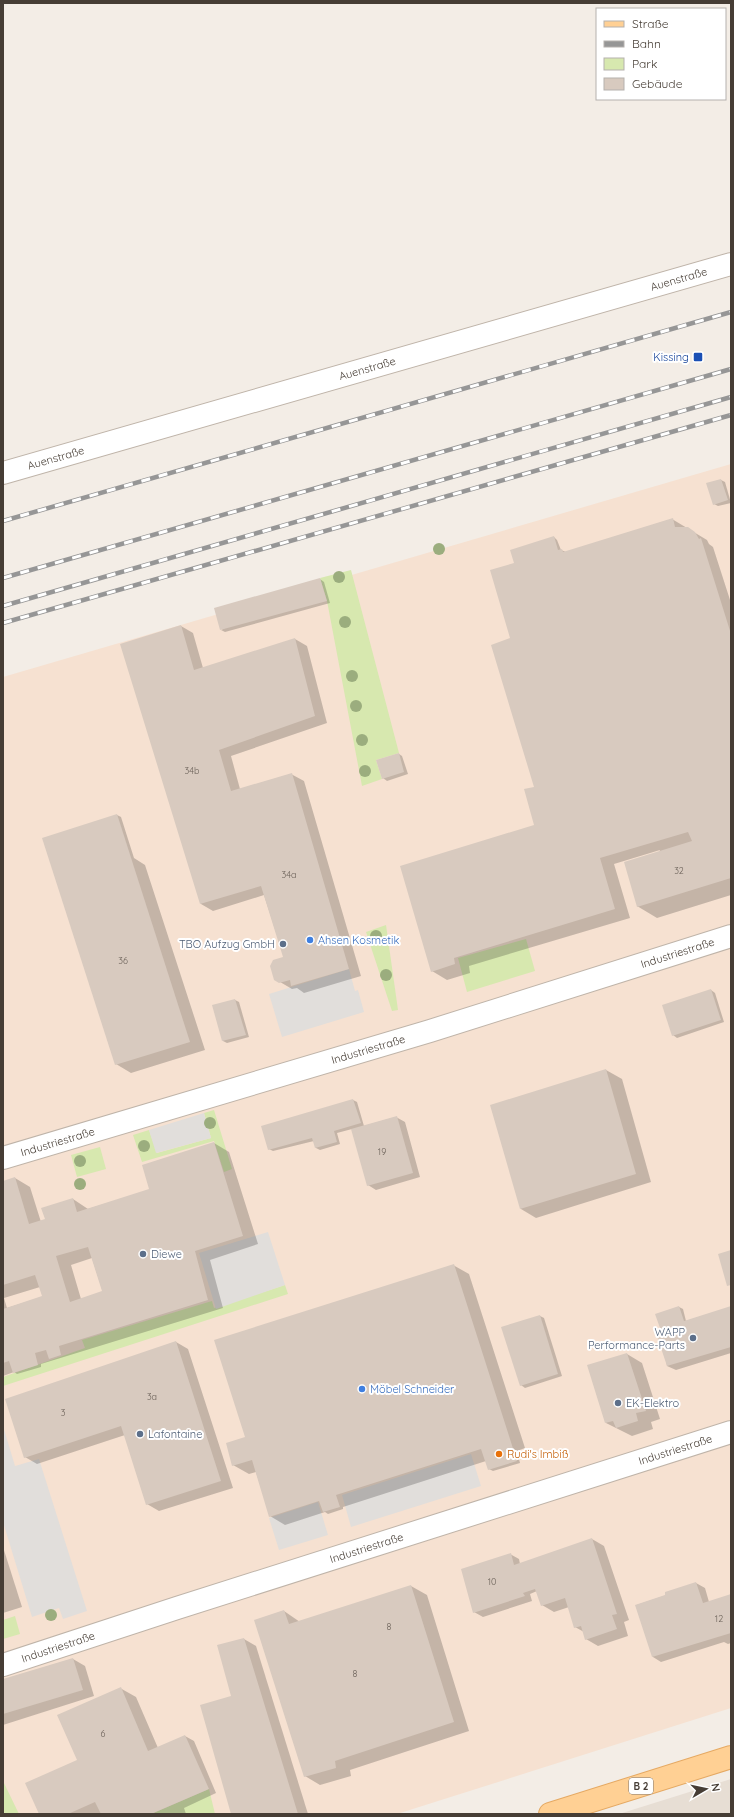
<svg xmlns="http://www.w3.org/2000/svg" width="734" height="1817" font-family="Quicksand,sans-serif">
<rect width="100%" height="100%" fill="#f3ede6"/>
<polygon fill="#e7ded4" points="731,1779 731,1814 619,1814"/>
<polygon fill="#f6e1d1" points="731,464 731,1708 397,1814 3,1814 3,677"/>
<g fill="#d7e8af">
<polygon points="351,570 399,753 376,760 382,779 362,786 327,601 320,578"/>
<polygon points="386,925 398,1010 392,1011 366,932"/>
<polygon points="526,939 535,971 467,992 458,958"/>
<polygon points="214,1110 232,1169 224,1172 214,1141 142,1162 133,1135 149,1130 157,1153 211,1138 204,1113"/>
<polygon points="100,1147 106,1169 77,1177 71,1155"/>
<polygon points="285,1285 288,1294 3,1386 3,1377 85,1348 82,1340 212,1301 214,1308"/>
<polygon points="15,1616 20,1634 3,1639 3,1620"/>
<polygon points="3,1781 19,1814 3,1814"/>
<polygon points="209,1789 215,1814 151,1814"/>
</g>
<g fill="#e1dedb">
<polygon points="349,969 355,991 358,990 364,1012 282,1037 269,994"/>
<polygon points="204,1113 211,1138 156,1153 149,1130"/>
<polygon points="268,1232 285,1285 216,1309 199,1253"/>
<polygon points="3,1426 15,1466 39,1459 87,1611 63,1619 59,1608 32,1617 3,1522"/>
<polygon points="471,1454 481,1486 351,1527 342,1495"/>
<polygon points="318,1502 328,1535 279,1550 269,1518"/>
</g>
<g fill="#0003" fill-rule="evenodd">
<polygon points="721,480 725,482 731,503 718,506 714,504"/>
<polygon points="672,519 707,540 709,544 713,547 731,603 731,895 657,918 637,906 660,850 614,864 630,918 469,966 470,973 447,980 432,971 537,826 535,787 511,639 515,564 554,537 557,540 561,550 566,552"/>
<polygon points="320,579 324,582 330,603 225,632 221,630"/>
<polygon points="181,626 193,633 203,668 295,639 307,646 327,723 231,756 240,789 291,774 304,781 361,976 304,993 297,988 292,989 275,979 284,957 264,895 213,911 201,904"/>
<polygon points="399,754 402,756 408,774 387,781 383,778"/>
<polygon points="117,815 121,817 134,858 145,865 205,1050 131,1073 116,1064"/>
<polygon points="711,990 715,993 724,1022 677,1038 673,1035"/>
<polygon points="235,1000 239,1002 249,1037 227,1043 223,1041 213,1006"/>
<polygon points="606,1070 622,1079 651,1182 536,1218 521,1209 491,1106"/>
<polygon points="353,1100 357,1102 364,1126 396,1117 405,1122 420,1177 376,1190 368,1185 352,1129 337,1133 340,1144 320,1150 316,1148 314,1141 273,1151 269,1149"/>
<path d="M214,1143L229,1152L258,1244L210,1260L223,1308L41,1364V1367L17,1374L14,1372L3,1376V1182L15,1178L30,1187L41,1222L46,1220L73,1199L88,1209L150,1190ZM92,1258L103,1292L81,1299L71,1265ZM40,1287L43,1297L7,1308L4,1298Z"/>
<polygon points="453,1265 469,1274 525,1448 517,1451 520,1463 493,1471 489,1469 486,1461 343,1507 343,1509 328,1514 325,1512 285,1525 270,1516 256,1472 249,1474 233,1465 246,1438"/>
<polygon points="679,1307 683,1309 686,1321 731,1307 731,1353 676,1370 667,1366 661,1329"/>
<polygon points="540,1316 544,1318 562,1376 525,1388 521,1385"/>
<polygon points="176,1342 188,1349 233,1488 159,1511 147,1504 125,1435 37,1464 25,1457"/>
<polygon points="627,1354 642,1363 660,1419 651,1422 653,1429 632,1436 606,1423"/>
<polygon points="592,1539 604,1546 629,1620 624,1622 628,1636 598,1646 586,1639 584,1632 575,1627 569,1607 554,1612 542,1605 537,1591 530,1594 532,1601 483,1617 474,1612 510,1554 519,1559 520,1564"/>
<polygon points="3,1547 22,1607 3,1613"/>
<polygon points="696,1583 705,1588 709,1602 731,1595 731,1643 728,1644 724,1642 661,1662 653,1657 637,1605 667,1595 666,1593"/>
<polygon points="411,1586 427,1595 469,1731 350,1770 351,1776 320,1785 305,1776 284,1611 300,1622"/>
<polygon points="244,1639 256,1646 308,1814 232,1814 232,1697"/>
<polygon points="73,1659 85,1666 94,1696 3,1725 3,1680"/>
<polygon points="120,1688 136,1697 158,1748 185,1736 194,1741 216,1793 184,1808 186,1814 40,1814 78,1761"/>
</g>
<g fill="#d8cabf" fill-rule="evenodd">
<polygon points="721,479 728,500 713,505 706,483"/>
<polygon points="673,518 675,527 688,527 695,532 699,539 701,538 731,634 731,878 637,907 624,862 692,841 688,832 600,858 615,909 454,958 455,964 431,972 400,866 534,825 524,789 534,787 491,645 510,638 490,570 514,563 510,550 554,536 558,550 562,549 563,552"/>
<polygon points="320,578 327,601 220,630 214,608"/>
<polygon points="181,625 194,670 295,638 315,716 219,750 231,791 292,773 349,969 291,986 290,980 279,983 274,980 270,966 273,960 283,957 261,886 200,904 120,644"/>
<polygon points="399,753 404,772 382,779 376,760"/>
<polygon points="117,814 190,1042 115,1065 42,838"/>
<polygon points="711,989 721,1020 672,1036 662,1005"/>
<polygon points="235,999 246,1035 222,1041 212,1005"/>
<polygon points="606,1069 636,1174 520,1209 490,1105"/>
<polygon points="353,1099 361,1123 334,1131 337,1142 315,1148 312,1138 268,1150 261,1126"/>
<polygon points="397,1116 413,1173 367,1186 351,1129"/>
<path d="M214,1142L243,1236L195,1251L208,1300L59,1346L61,1355L49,1359L46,1350L35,1353L38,1365L13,1373L9,1361L3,1363V1309L42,1296L35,1275L3,1285V1181L15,1177L29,1224L45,1219L41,1208L73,1198L77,1212L149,1189L142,1165ZM88,1247L102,1291L70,1302L56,1256Z"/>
<polygon points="731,1250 731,1285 727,1286 718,1254"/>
<polygon points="454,1264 517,1461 488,1470 481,1449 336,1495 340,1507 323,1512 319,1501 269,1517 252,1460 232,1466 226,1443 245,1437 214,1340"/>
<polygon points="679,1306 684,1321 731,1306 731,1347 667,1366 655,1330 660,1328 655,1314"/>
<polygon points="540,1315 558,1374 520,1386 501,1327"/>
<polygon points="176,1341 221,1481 146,1505 121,1426 24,1458 5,1399"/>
<polygon points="627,1353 646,1411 636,1413 638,1421 616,1428 613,1421 605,1423 587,1365"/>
<polygon points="592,1538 617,1614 612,1615 617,1629 585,1640 581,1626 574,1628 565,1598 541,1606 535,1589 523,1593 525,1596 473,1613 461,1569 511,1553 514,1565"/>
<polygon points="696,1582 703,1603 731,1594 731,1633 652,1657 635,1605 665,1595 665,1592"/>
<polygon points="411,1585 454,1722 335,1761 336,1768 304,1777 254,1620 284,1610 289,1624"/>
<polygon points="244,1638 298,1814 231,1814 200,1705 231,1696 217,1645"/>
<polygon points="73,1658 83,1690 3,1714 3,1679"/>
<polygon points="121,1687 148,1751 185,1735 209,1789 151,1814 101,1814 95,1802 68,1814 39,1814 25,1783 77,1760 57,1715"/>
</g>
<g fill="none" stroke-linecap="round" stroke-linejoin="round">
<defs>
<g id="street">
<path id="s1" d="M3,473L731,264"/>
<path id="s2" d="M3,1158L430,1031L731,936"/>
<path id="s3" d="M3,1665L177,1608L731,1432"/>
</g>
<polyline id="primary" points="550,1814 731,1757"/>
</defs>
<use href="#street" stroke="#bfb4a9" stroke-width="24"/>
<use href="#primary" stroke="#e5a963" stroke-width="24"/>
<use href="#street" stroke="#fff" stroke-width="22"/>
<use href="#primary" stroke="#ffd094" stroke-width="22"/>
<defs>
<g id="rail">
<polyline points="3,521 731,312"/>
<polyline points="3,578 731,369"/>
<polyline points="3,606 731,397"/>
<polyline points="3,623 731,415"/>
</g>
</defs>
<use href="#rail" stroke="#969696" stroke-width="4.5"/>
<use href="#rail" stroke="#fff" stroke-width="3" stroke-dasharray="9" stroke-linecap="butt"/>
</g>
<g fill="#9bad7e">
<circle cx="439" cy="549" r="6"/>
<circle cx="339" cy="577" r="6"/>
<circle cx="345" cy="622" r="6"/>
<circle cx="352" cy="676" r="6"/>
<circle cx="356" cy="706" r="6"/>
<circle cx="362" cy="740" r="6"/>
<circle cx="365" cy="771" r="6"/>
<circle cx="376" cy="936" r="6"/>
<circle cx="386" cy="975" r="6"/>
<circle cx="210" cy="1123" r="6"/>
<circle cx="144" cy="1146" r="6"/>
<circle cx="80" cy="1161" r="6"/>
<circle cx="80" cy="1184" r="6"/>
<circle cx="51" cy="1615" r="6"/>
</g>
<rect fill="#1a4fb4" stroke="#fff" stroke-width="1.5" x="693" y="352" width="10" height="10" rx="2"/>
<g fill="#3f7fe0" stroke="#fff" stroke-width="1.5">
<circle cx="310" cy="940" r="4"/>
<circle cx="362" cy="1389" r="4"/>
</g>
<g fill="#5c6f8a" stroke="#fff" stroke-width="1.5">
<circle cx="283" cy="944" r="4"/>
<circle cx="143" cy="1254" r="4"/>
<circle cx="693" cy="1338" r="4"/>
<circle cx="618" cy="1403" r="4"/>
<circle cx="140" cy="1434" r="4"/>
</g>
<circle fill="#e8710a" stroke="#fff" stroke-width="1.5" cx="499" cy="1454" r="4"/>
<g text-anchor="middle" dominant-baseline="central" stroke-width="4" stroke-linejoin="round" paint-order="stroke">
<g font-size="9" fill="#6a6058">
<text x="192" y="770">34b</text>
<text x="679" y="870">32</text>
<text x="289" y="874">34a</text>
<text x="123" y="960">36</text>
<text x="382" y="1151">19</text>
<text x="152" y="1396">3a</text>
<text x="63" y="1412">3</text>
<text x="492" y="1581">10</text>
<text x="719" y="1618">12</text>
<text x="389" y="1626">8</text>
<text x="355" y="1673">8</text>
<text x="103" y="1733">6</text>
</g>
<rect fill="#fff" stroke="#7e7772" stroke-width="1" x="629" y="1778" width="24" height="16" rx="3"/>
<g font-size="10" font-weight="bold" fill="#463d35">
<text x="641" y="1786">B 2</text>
</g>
<g font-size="11" fill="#463d35" stroke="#fff">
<text stroke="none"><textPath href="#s1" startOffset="703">Auenstraße</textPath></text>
<text stroke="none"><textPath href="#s1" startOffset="379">Auenstraße</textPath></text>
<text stroke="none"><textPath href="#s1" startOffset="55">Auenstraße</textPath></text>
<text stroke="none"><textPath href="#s2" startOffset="705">Industriestraße</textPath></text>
<text stroke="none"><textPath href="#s2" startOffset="381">Industriestraße</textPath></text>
<text stroke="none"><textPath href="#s2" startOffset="57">Industriestraße</textPath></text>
<text stroke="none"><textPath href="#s3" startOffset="706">Industriestraße</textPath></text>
<text stroke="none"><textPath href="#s3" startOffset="382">Industriestraße</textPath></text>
<text stroke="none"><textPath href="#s3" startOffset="58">Industriestraße</textPath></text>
</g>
<g font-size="11" fill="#164399" stroke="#fff" text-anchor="end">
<text x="689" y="357">Kissing</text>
</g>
<g font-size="11" fill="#366cbe" stroke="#fff" text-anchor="start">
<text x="318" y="940">Ahsen Kosmetik</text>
<text x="370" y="1389">Möbel Schneider</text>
</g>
<g font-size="11" fill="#4e5e75" stroke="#fff" text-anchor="start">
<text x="275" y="944" text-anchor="end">TBO Aufzug GmbH</text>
<text x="151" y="1254">Diewe</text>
<text x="685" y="1332" text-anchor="end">WAPP<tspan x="685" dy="13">Performance-Parts</tspan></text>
<text x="626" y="1403">EK-Elektro</text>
<text x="148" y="1434">Lafontaine</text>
</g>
<g font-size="11" fill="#c56008" stroke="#fff" text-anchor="start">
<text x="507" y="1454">Rudi's Imbiß</text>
</g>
</g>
<rect width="734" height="1817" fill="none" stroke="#463d35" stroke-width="8"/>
<rect x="596" y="8" width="130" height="92" fill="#ffffff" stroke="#b5b1ae"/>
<rect x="604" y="21" width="20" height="6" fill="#ffd094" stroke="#b5b1ae"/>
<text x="632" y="28" font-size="12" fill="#463d35">Straße</text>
<rect x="604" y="41" width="20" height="6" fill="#969696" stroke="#b5b1ae"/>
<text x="632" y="48" font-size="12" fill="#463d35">Bahn</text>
<rect x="604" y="58" width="20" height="12" fill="#d7e8af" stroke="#b5b1ae"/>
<text x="632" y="68" font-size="12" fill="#463d35">Park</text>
<rect x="604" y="78" width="20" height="12" fill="#d8cabf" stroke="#b5b1ae"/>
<text x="632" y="88" font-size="12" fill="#463d35">Gebäude</text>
<g transform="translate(706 1789) rotate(81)" stroke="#ffffff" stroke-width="3" paint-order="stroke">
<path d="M0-3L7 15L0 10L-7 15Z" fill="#463d35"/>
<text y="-6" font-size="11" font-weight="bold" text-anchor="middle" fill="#463d35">N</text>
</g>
</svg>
